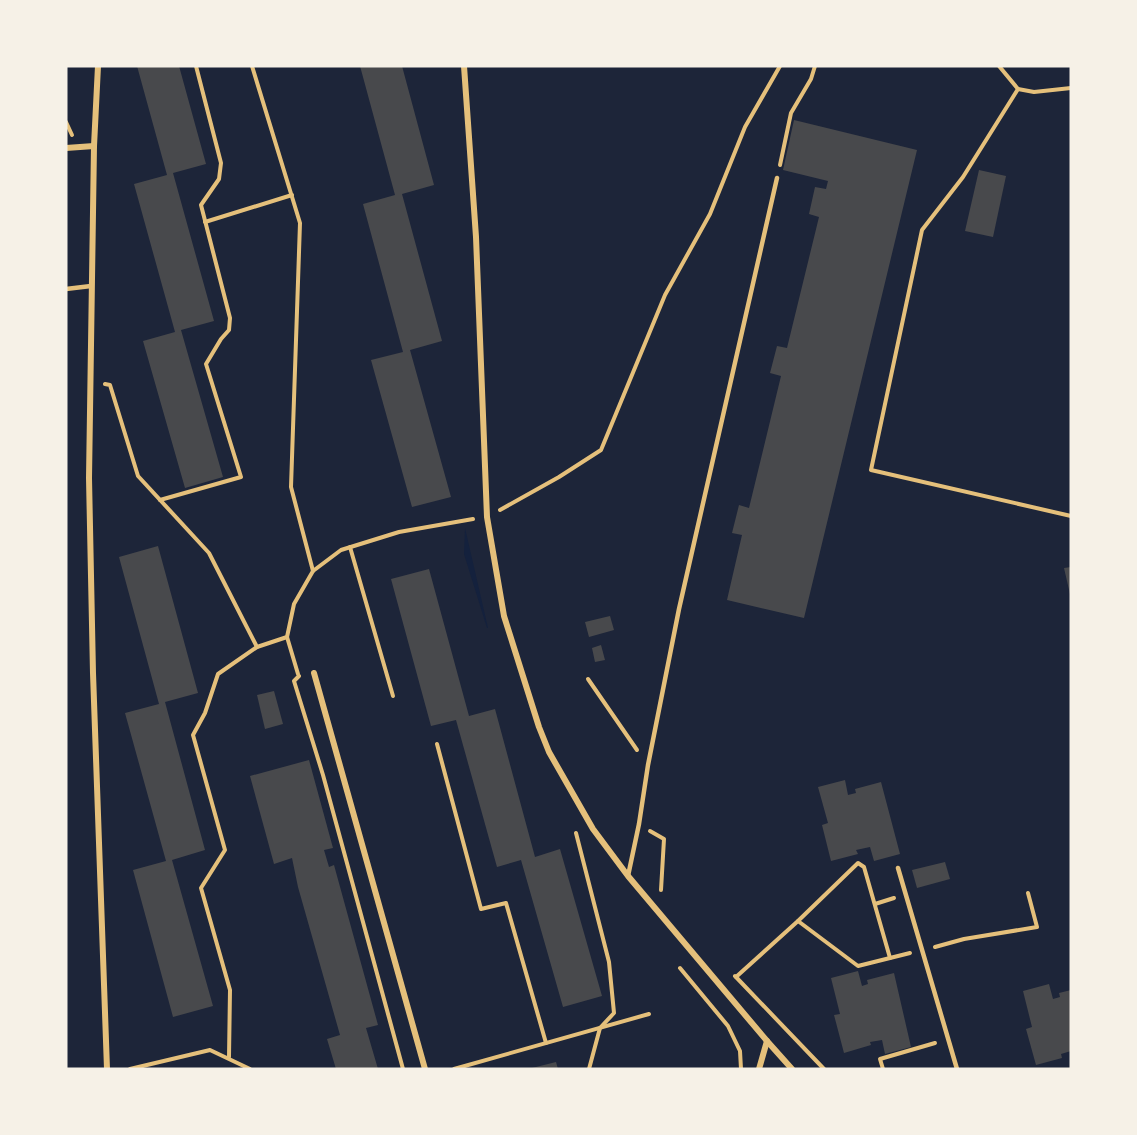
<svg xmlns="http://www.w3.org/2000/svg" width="1137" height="1135" font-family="Overpass,sans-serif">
<rect width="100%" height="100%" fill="#14213d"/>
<path fill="#1d2539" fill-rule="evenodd" d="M66,66H1071V1069H66ZM465,528L488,628H487L464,554Z"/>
<g fill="#48494c">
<polygon points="137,66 179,66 206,164 173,173 214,321 181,330 223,477 185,488 143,341 175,332 134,184 167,175"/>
<polygon points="360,66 402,66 434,185 402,194 442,341 410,350 451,497 412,507 371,360 403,352 363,204 395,195"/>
<polygon points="794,120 917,150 804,618 727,600 742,535 732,533 739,505 749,508 781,376 770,373 777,346 787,348 819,217 809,214 815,187 826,189 828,181 783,170"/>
<polygon points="979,170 1006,176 993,237 965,231"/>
<polygon points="158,546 198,693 165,702 205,850 172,860 213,1006 173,1017 133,870 166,861 125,713 159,704 119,557"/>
<polygon points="1071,567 1071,594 1070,594 1064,568"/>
<polygon points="429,569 469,716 495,709 535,857 560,849 602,996 563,1007 521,860 497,867 456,720 431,726 391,579"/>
<polygon points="610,616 614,630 589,637 585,622"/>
<polygon points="601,645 605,660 595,662 592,648"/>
<polygon points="274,691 283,724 265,729 257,695"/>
<polygon points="309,760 333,848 324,850 329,867 334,865 378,1025 366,1028 378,1069 336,1069 327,1039 340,1035 298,887 292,858 274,864 250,776"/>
<polygon points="845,780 848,795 856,793 855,789 881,782 900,854 874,861 870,847 856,850 858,854 831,861 822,825 828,823 818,787"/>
<polygon points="945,862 950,879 917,888 912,870"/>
<polygon points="858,971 862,986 868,984 867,980 894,973 911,1047 885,1054 882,1040 870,1042 871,1045 844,1053 834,1015 840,1014 831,978"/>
<polygon points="1049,984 1053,999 1060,997 1059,993 1071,990 1071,1051 1061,1054 1062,1058 1036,1065 1026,1029 1032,1027 1023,991"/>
<polygon points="556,1062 558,1069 532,1069 532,1068"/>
</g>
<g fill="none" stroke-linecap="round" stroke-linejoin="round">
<g stroke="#e5c07b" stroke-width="4">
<polyline points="252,66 300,223 291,487 313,571 341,550 399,532 473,519"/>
<polyline points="999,66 1018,89 1034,92 1071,88"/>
<polyline points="1018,89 963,177 922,230 871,470 1071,516"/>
<polyline points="66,122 72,135"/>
<polyline points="780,165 791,113 811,79 815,66"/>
<polyline points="205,222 292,195"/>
<polyline points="105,384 110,385 138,476 209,553 257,647 287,637 294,604 313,571"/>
<polyline points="160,500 241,477 206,364 221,339 229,330 230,318 201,205 219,179 221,163 196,66"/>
<polyline points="500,510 559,477 601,450 665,295 710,214 745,127 780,66"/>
<polyline points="350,547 393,696"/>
<polyline points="287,637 298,674"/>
<polyline points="299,676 294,681 323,775 403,1069"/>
<polyline points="588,679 637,750"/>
<polyline points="437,744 481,909 506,903 546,1043"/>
<polyline points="650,831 664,839 661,890"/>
<polyline points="576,833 609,962 614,1013 600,1028 589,1069"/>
<polyline points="875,904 894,898"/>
<polyline points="798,921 858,966 910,953"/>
<polyline points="935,947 964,939 1037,927 1028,893"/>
<polyline points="680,968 728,1026 740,1051 741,1069"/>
<polyline points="735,976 824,1069"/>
<polyline points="736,977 798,921 858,863 864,867 890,958"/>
<polyline points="229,1057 230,990 201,888 225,850 193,735 205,713 218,674 257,647"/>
<polyline points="130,1069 210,1050 250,1069"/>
<polyline points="454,1069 649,1014"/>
<polyline points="883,1069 880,1059 935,1043"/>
</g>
<g stroke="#e5c07b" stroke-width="4.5">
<polyline points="66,289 91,286"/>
<polyline points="898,868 957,1069"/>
<polyline points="628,876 639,824 648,765 679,609 777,178"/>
</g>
<g stroke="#e5c07b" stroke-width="6">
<polyline points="464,66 476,237 487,517 504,616 539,727 549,752 593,829 628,876 767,1041 792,1069"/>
<polyline points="94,146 98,66"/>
<polyline points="66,148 94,146 89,478 93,673 107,1069"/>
<polyline points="314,673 425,1069"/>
<polyline points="759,1069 767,1041"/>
</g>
</g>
<rect width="1137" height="1135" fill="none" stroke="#f6f1e7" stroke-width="135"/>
</svg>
